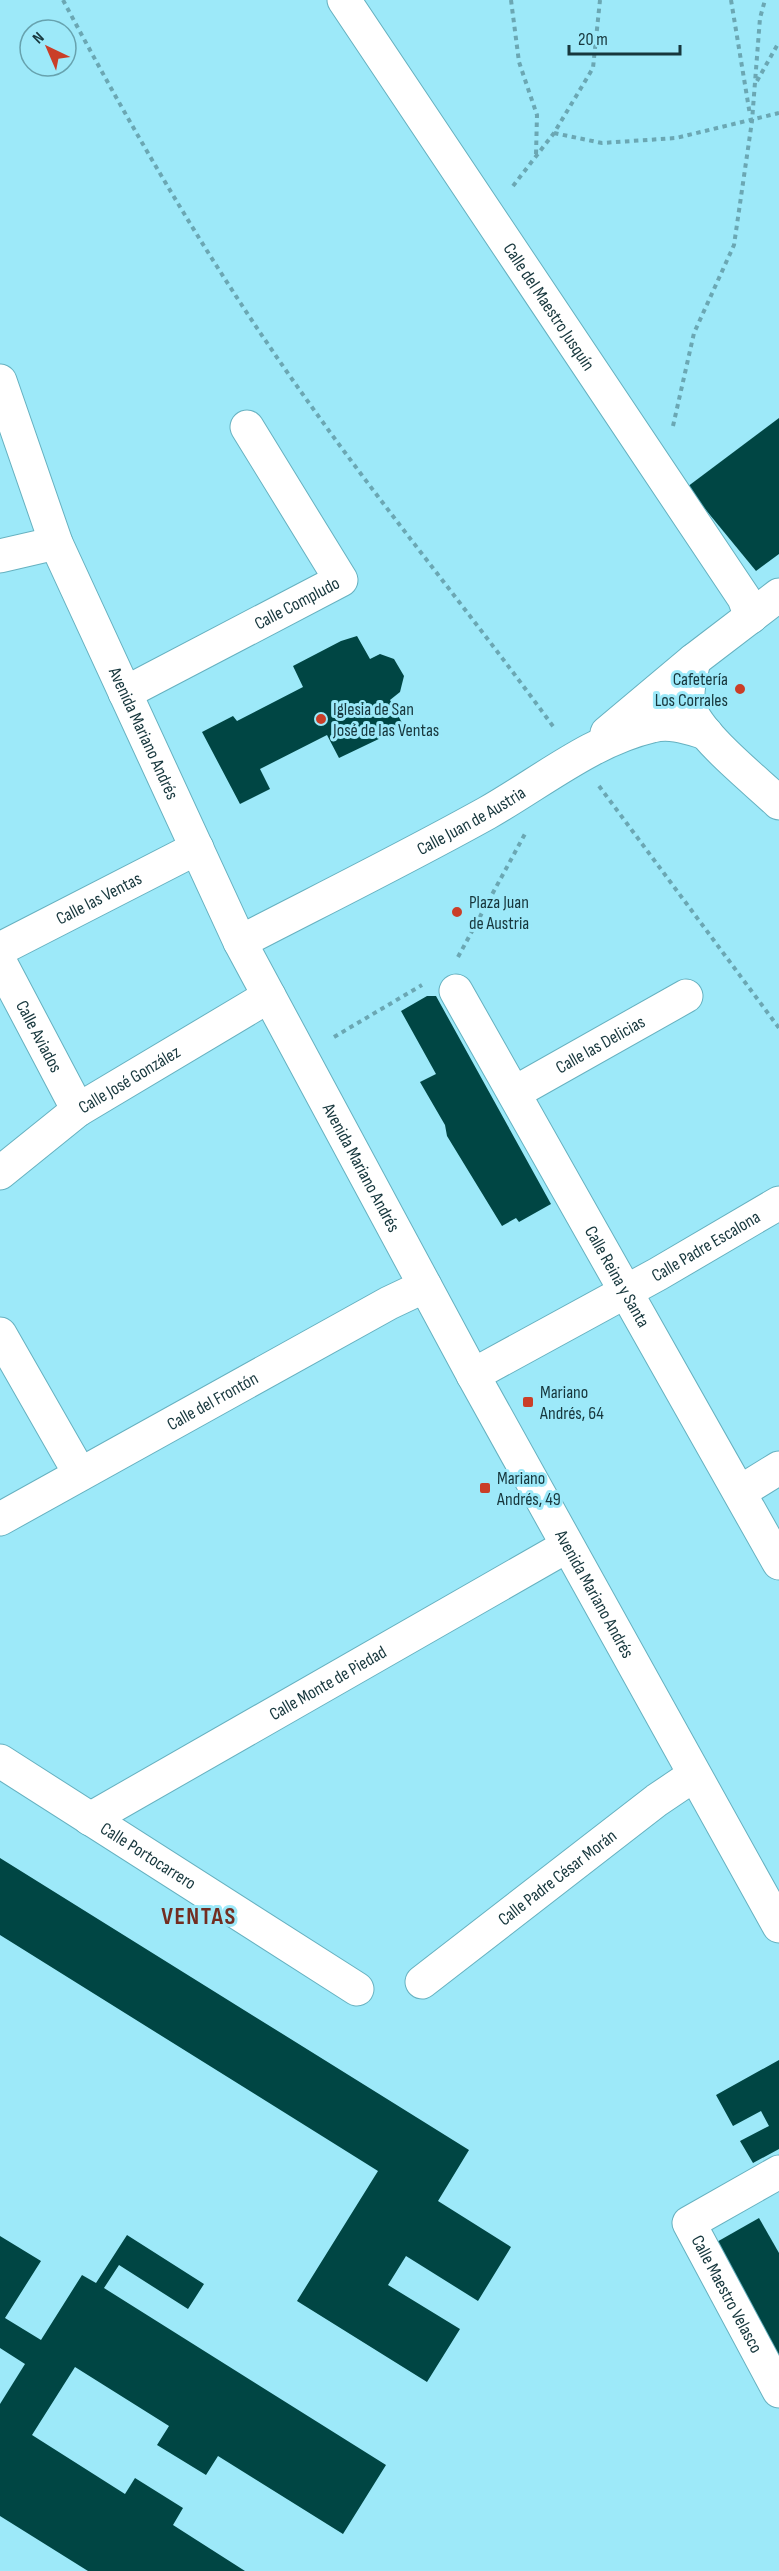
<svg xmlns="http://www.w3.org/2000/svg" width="779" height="2571" font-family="'Sofia Sans Condensed',sans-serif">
<rect width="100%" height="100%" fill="#9de9f9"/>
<g fill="#004644">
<polygon points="779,418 779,554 756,571 687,487"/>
<polygon points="357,636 370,659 380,654 394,659 404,676 400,692 390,700 402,723 383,731 385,736 339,758 327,735 260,769 270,789 240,804 202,732 233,716 237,721 303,687 293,666 341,641"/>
<polygon points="427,996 436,996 551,1204 519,1222 516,1218 502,1226 447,1136 445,1125 420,1082 436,1074 401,1011"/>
<polygon points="0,1858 469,2150 438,2201 511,2247 478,2301 406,2256 388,2285 460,2329 427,2382 297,2301 378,2171 0,1935"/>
<polygon points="779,2060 779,2149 753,2163 740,2141 769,2126 761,2111 733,2126 716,2095"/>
<polygon points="759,2218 779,2253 779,2357 715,2243"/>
<polygon points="127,2235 204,2284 188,2309 119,2265 104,2288 386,2465 343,2534 218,2456 206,2475 157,2445 169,2426 75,2367 32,2435 125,2494 135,2478 183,2508 173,2525 245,2571 88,2571 0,2516 0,2404 25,2364 0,2348 0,2236 41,2261 5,2318 41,2340 82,2275 96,2283"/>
</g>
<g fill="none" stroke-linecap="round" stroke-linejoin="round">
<defs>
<g id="minor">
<path id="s1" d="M344,0L744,598L751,617"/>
<polyline points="0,556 56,543"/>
<path d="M694,660C691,676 684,694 691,711C704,740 755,780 779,803"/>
<path id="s2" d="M125,693L341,580L247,427"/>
<polyline points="607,733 694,660 779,595"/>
<path id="s3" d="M240,942C323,899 406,858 487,813C540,783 592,740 652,726C670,721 689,728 706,733"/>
<path id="s4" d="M0,949L197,848"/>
<path id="s5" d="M0,962L78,1110"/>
<path id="s6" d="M456,991L779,1563"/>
<path id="s7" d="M514,1093L686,996"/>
<path id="s8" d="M0,1173L78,1110L269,996"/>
<polyline points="0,1334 80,1474"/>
<path id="s9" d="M473,1375L658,1274L779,1203"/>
<polyline points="740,1492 779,1468"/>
<path id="s10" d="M0,1519L389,1303L425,1286"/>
<path id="s11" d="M0,1761L357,1989"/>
<path id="s12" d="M90,1819L567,1546"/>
<path id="s13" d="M422,1982L657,1800L694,1775"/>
<path id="s14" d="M779,2172L689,2223L779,2391"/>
</g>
<g id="major">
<path id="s15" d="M0,381L56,543L240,942L473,1375L779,1926"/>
</g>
</defs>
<use href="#minor" stroke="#66b1c0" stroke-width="35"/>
<use href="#major" stroke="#66b1c0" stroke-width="35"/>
<g stroke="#6ba7b3" stroke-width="4" stroke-dasharray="4.5 4.5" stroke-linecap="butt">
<path d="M63,0C137,139 217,275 309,403C388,514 475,619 555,729"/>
<polyline points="511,0 519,62 537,115 536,155"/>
<polyline points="731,0 750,115"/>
<polyline points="757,81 779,42"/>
<polyline points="554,133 602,143 676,138 779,113"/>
<polyline points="513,186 554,133 593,68 600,0"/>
<polyline points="673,426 694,333 734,245 752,121 760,18 765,0"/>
<polyline points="599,786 779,1028"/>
<polyline points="458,957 526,832"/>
<polyline points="334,1037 422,985"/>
</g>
<use href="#minor" stroke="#fff" stroke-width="33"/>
<use href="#major" stroke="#fff" stroke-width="33"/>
</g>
<g fill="#ca3e28" stroke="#9de9f9" stroke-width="2">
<circle cx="740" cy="689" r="6"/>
<circle cx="321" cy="719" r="6"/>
<circle cx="457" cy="912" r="6"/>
<rect x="522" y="1396" width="12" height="12" rx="3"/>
<rect x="479" y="1482" width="12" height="12" rx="3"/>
</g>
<g text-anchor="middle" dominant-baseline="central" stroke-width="6" stroke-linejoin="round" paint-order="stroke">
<g font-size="18" fill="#17373d" stroke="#9de9f9">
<text stroke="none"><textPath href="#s1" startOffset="369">Calle del Maestro Jusquín</textPath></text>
<text stroke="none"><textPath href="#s2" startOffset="194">Calle Compludo</textPath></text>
<text stroke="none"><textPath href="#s15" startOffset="381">Avenida Mariano Andrés</textPath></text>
<text stroke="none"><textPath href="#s3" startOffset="261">Calle Juan de Austria</textPath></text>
<text stroke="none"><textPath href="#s4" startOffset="111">Calle las Ventas</textPath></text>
<text stroke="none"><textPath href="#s5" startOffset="84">Calle Aviados</textPath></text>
<text stroke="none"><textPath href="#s7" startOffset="99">Calle las Delicias</textPath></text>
<text stroke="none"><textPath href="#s8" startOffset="160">Calle José González</textPath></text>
<text stroke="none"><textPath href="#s15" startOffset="867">Avenida Mariano Andrés</textPath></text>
<text stroke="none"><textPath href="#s9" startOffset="266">Calle Padre Escalona</textPath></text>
<text stroke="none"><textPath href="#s6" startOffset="328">Calle Reina y Santa</textPath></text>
<text stroke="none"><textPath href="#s10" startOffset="243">Calle del Frontón</textPath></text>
<text stroke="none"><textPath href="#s15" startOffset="1353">Avenida Mariano Andrés</textPath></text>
<text stroke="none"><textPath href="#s12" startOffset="274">Calle Monte de Piedad</textPath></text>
<text stroke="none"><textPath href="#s11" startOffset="176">Calle Portocarrero</textPath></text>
<text stroke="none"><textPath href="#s13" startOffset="171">Calle Padre César Morán</textPath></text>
<text stroke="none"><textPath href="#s14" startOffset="184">Calle Maestro Velasco</textPath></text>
</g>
<g font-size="18" fill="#17373d" stroke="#9de9f9" text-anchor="start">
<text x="728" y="679" text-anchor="end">Cafetería<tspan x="728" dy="21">Los Corrales</tspan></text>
<text x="333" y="709">Iglesia de San<tspan x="333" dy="21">José de las Ventas</tspan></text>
<text x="469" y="902">Plaza Juan<tspan x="469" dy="21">de Austria</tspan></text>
<text x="540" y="1392">Mariano<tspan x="540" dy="21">Andrés, 64</tspan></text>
<text x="497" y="1478">Mariano<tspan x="497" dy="21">Andrés, 49</tspan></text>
</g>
<g font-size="24" font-weight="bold" letter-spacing="1.5" fill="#722d21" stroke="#9de9f9">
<text x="199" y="1916">VENTAS</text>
</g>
</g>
<g transform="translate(48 48) rotate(316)"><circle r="28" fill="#9de9f9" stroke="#67a2ae" stroke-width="1.5"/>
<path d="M0-4.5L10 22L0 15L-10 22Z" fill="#ca3e28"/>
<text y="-9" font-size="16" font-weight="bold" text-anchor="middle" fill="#17373d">N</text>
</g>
<path d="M569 45v9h111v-9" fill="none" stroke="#17373d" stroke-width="3"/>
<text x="578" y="45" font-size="18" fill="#17373d" stroke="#9de9f9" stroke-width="4.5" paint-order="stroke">20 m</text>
</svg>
